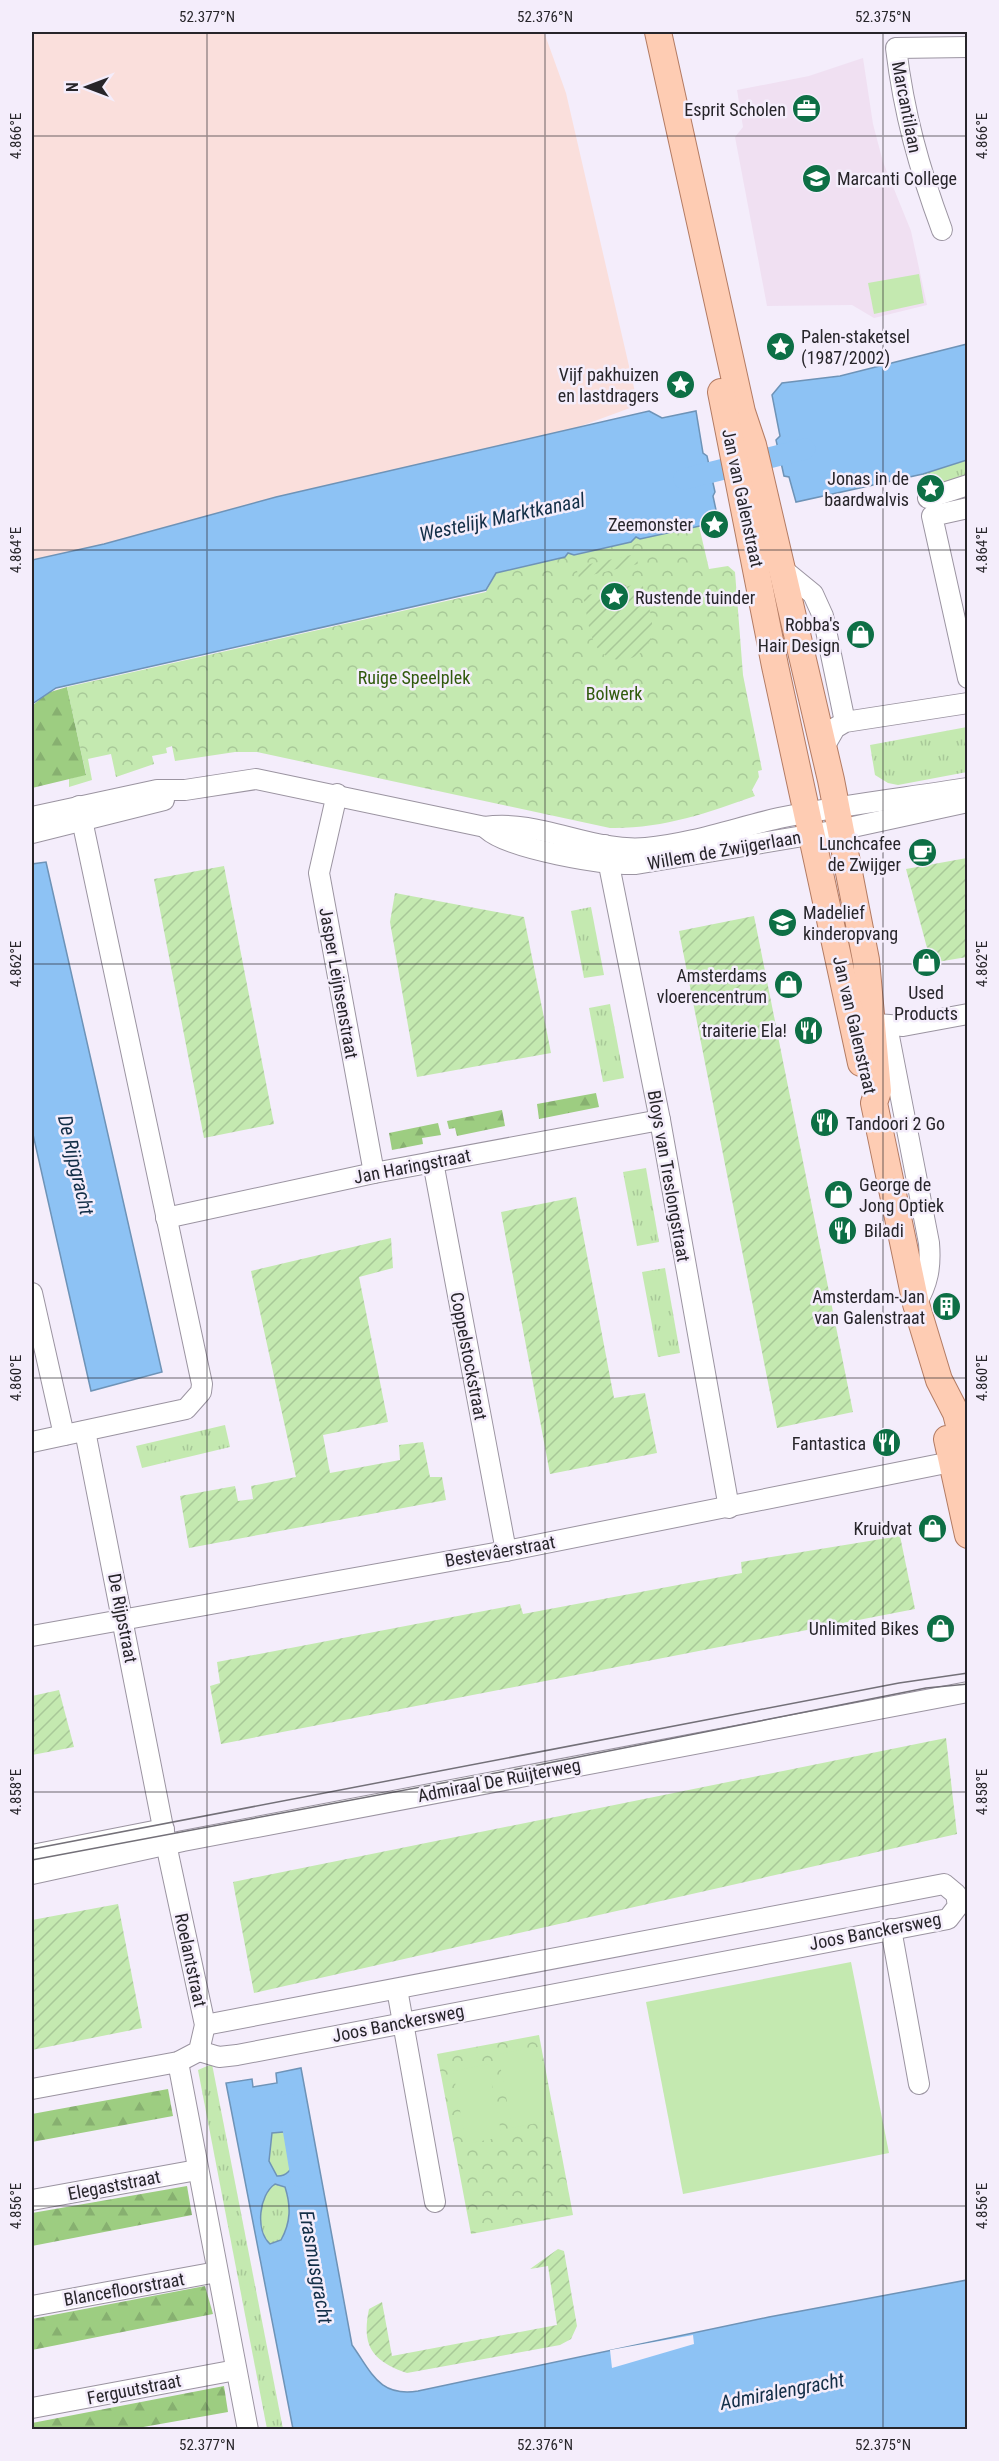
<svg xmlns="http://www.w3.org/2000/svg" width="999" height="2461" font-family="'Roboto Condensed',sans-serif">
<defs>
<pattern id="grass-tufts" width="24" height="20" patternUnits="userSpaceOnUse" patternTransform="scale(1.5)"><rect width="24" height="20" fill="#c4e9b0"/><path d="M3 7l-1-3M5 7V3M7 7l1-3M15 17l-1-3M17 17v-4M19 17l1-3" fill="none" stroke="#a8c898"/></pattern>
<pattern id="forest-firs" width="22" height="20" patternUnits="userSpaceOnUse" patternTransform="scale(1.5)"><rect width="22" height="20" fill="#9dcd81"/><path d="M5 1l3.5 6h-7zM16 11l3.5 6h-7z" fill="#87b070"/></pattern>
<pattern id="park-crowns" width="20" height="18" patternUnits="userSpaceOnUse" patternTransform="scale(1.5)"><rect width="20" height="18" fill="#c4e9b0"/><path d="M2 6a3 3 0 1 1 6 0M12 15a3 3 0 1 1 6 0" fill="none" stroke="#a8c898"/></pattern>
<pattern id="garden-furrows" width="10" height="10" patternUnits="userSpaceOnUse" patternTransform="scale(1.5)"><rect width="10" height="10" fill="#c4e9b0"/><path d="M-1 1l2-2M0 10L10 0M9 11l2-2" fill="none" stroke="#a8c898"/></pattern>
</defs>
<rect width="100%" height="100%" fill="#f4edfb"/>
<polygon fill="#fadfdc" points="32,32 544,32 566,93 638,405 408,490 32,574"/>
<polygon fill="#f0e0f2" points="863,58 873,124 883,162 911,231 927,305 874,318 852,305 767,306 735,137 743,127 737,90 809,76"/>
<g fill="url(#grass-tufts)">
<polygon points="967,460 967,490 933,498 923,474"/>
<polygon points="67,687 85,743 92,780 69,787 69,779 86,774"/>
<polygon points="967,727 967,772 898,785 888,783 875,775 870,745"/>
<polygon points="591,907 604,975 584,978 571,911"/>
<polygon points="610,1004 624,1078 603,1082 589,1008"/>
<polygon points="646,1168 659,1242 637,1246 623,1172"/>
<polygon points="665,1268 680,1353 658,1357 642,1272"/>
<polygon points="225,1425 230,1447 142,1468 136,1446"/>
<polygon points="212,2064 283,2429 267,2429 198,2070"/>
<path d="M295,2131C298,2145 297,2177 277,2176L269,2161L272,2133Z"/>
<path d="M275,2184L285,2187C291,2206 291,2222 281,2240L270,2244C255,2229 259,2195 275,2184Z"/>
</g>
<g fill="url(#forest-firs)">
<polygon points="67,687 86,775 32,788 32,706 47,693"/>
<polygon points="596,1093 599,1107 539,1119 537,1104"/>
<polygon points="502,1110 505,1126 457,1136 455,1128 449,1129 447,1121"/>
<polygon points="438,1123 441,1135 422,1138 423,1144 392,1150 389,1133"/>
<polygon points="168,2089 173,2116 32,2142 32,2114"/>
<polygon points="187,2186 192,2215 32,2246 32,2213"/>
<polygon points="205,2286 213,2314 32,2350 32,2319"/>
<polygon points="224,2386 228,2412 132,2429 32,2429 32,2423"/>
</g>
<g fill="url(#park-crowns)">
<path d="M699,526L709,569L728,566L735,572L743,675L762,770L758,771L759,777L752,790L755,796C707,813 662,829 610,828L257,752H235L175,761L172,746L166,748L167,753L152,756L154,764L116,777L111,754L83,760L67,687L486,592L496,573L565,557L568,553L574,555L631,542L636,537L640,539Z"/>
<polygon points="539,2035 573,2215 471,2234 437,2054"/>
</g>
<g fill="url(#garden-furrows)">
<polygon points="636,554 638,564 579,578 576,567"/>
<path d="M642,583C646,598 654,618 652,633C648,661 611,670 596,646C588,633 587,612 583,596Z"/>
<polygon points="967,858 967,957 931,963 906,869"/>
<polygon points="224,866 274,1124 204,1138 154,879"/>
<polygon points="395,893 524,917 551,1053 417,1077 390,922"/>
<polygon points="754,916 853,1412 777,1428 679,931"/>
<polygon points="576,1197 614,1398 645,1393 657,1453 550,1474 501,1212"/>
<polygon points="391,1238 393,1268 359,1277 388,1422 323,1435 330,1473 400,1460 399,1445 423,1442 430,1477 442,1477 446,1500 189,1548 180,1496 235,1486 238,1501 253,1499 251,1486 296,1477 251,1271"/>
<polygon points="900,1536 915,1609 221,1744 210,1686 220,1683 217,1662 520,1604 523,1614 742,1573 741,1562"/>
<polygon points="59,1690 74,1747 32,1755 32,1696"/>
<polygon points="946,1738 957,1834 254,1993 233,1882"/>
<polygon points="118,1904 142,2028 32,2050 32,1920"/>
<path d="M558,2249L564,2251L577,2326L571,2339L560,2345L407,2373C373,2361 361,2347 369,2309L382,2302L392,2356L557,2325L548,2266L530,2269Z"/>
</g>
<g fill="#c4e9b0">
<polygon points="919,274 924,303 874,314 868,283"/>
<polygon points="851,1962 889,2153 683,2194 646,2002"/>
<polygon points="538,2047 552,2120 512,2128 498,2054"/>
<polygon points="488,2064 502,2137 466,2144 453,2071"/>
</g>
<g fill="#8dc2f4" stroke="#6e93b7" stroke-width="1.5" fill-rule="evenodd">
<polygon points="967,344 967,460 923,474 796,502 789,477 784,476 776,440 780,436 772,395 782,383 840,376"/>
<polygon points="649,411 662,418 696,411 703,453 707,456 715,492 713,496 716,510 712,512 714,523 640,539 636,537 631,542 574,555 568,553 565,557 496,573 486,590 56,688 32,704 32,560 104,544 276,497"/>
<polygon points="46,862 162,1372 91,1391 32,1130 32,864"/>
<path d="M301,2068L352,2345C372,2373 379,2397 418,2391L769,2317L967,2280V2429H293L226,2083L252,2079L253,2087L277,2083L276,2073ZM295,2131C298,2145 297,2177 277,2176L269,2161L272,2133ZM275,2184L285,2187C291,2206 291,2222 281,2240L270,2244C255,2230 259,2195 275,2184Z"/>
</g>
<polygon fill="#f4edfb" points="693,2335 694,2344 612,2368 610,2350"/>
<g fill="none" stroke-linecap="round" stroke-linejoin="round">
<g stroke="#8dc2f4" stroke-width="21">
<polyline points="684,479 805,449"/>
<polyline points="289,2104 301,2177"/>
</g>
<defs>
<g id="minor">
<path d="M942,230C919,168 904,114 896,48L968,47"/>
<polyline points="928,498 968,485"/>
<polyline points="968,508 932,516 968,678"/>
<polyline points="780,567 813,594 823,616 845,722"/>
<polyline points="824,747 835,728 845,722 968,703"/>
<polyline points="337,794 319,873 374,1173"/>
<path d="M32,817L157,790H185L256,779L485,827C539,819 592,853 646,848C691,844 736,828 779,818C841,805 905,798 968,788"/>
<path d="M487,829C509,849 604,865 636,864L839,830L968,802"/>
<polyline points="32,833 164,800"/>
<polyline points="605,845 660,1120 729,1508"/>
<polyline points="876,1024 903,1026 968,1014"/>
<path d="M887,1026L929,1243C931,1267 928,1283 916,1304"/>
<polyline points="433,1162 506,1551"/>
<polyline points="166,1218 374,1173 660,1120"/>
<polyline points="32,1293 64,1435"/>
<polyline points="32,1442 186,1409 201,1392 202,1384 79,806"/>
<polyline points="32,1636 506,1551 966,1459"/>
<polyline points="32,1855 164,1829"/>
<polyline points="32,1874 183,1841 968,1692"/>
<polyline points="891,1929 919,2084"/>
<polyline points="397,1989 435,2202"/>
<polyline points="199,2051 219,2057 237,2055 948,1919 958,1906 956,1894 944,1884 205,2025"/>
<polyline points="178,2062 248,2430"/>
<polyline points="32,2089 178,2062 199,2051 205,2025 169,1858 85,1431"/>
<polyline points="32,2200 197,2170"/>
<polyline points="32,2306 217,2272"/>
<polyline points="32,2408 236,2370"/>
</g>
<g id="major">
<polyline points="658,32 742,412 753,445 831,780 866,960 878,1091 874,1103 916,1304 939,1380 956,1413 968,1461"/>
<polyline points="721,392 775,666 861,1063"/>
<polyline points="947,1439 968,1535"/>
</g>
</defs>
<use href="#minor" stroke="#9b94a1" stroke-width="22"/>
<use href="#major" stroke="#b37b63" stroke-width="28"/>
<use href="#minor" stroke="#fff" stroke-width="20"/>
<use href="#major" stroke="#feccb3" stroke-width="26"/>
<g stroke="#737078" stroke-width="1.5">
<polyline points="32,1849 899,1683 968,1673"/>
<polyline points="32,1860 533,1766 926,1688 968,1684"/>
</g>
</g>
<path fill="none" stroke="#27252a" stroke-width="1.5" stroke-opacity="0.45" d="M207,32V2430M545,32V2430M883,32V2430M32,136H968M32,550H968M32,964H968M32,1378H968M32,1792H968M32,2206H968"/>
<defs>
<symbol id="office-disc" viewBox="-11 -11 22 22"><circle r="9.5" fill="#0d6f45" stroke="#f4edfb"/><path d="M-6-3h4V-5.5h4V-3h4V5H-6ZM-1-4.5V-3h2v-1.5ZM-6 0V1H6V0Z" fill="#fff"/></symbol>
<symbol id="school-disc" viewBox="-11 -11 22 22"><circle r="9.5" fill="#0d6f45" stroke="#f4edfb"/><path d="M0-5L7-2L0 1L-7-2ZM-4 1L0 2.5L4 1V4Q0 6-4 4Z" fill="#fff"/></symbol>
<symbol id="sight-disc" viewBox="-11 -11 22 22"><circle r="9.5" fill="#0d6f45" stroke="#f4edfb"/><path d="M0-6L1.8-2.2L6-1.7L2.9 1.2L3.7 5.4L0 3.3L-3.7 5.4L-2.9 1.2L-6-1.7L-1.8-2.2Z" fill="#fff"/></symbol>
<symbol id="shop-disc" viewBox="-11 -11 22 22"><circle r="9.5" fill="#0d6f45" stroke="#f4edfb"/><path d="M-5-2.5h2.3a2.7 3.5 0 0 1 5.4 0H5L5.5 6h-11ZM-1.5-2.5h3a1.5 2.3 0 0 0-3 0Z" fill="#fff"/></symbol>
<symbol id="cafe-disc" viewBox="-11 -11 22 22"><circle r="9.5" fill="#0d6f45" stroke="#f4edfb"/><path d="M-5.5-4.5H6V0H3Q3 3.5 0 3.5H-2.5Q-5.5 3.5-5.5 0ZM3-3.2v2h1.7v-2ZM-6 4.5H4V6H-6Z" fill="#fff"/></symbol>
<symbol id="restaurant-disc" viewBox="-11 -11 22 22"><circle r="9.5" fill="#0d6f45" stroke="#f4edfb"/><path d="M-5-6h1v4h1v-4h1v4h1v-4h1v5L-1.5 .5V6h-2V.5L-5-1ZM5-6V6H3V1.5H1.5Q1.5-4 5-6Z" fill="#fff"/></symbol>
<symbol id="building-disc" viewBox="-11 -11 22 22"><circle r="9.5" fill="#0d6f45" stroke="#f4edfb"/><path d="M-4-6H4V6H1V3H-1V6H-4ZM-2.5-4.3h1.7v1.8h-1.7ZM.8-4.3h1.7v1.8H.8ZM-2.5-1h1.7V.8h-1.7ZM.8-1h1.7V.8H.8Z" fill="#fff"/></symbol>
</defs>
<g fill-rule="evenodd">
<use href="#office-disc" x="790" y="92" width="33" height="33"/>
<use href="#school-disc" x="800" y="162" width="33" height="33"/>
<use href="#sight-disc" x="764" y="330" width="33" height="33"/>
<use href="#sight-disc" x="664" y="368" width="33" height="33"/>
<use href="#sight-disc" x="914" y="472" width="33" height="33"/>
<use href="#sight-disc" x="698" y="508" width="33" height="33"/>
<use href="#sight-disc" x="598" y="580" width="33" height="33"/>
<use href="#shop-disc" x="844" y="618" width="33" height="33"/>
<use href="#cafe-disc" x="906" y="836" width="33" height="33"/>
<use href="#school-disc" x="766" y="906" width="33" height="33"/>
<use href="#shop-disc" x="910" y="946" width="33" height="33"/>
<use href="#shop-disc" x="772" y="968" width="33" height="33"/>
<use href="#restaurant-disc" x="792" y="1014" width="33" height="33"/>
<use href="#restaurant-disc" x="808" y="1106" width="33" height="33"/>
<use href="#shop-disc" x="822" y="1178" width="33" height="33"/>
<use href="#restaurant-disc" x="826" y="1214" width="33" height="33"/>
<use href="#building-disc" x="930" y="1290" width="33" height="33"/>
<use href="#restaurant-disc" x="870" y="1426" width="33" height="33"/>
<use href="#shop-disc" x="916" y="1512" width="33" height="33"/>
<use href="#shop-disc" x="924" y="1612" width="33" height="33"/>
</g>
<g text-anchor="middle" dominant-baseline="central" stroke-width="5" stroke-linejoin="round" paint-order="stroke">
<g font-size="18" fill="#27252a" stroke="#f4edfb">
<text transform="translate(907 107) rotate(79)">Marcantilaan</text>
<text transform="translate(743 498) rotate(78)">Jan van Galenstraat</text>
<text transform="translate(724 850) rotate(-10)">Willem de Zwijgerlaan</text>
<text transform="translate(339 983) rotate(80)">Jasper Leijnsenstraat</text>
<text transform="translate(855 1025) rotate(77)">Jan van Galenstraat</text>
<text transform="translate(412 1166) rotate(-11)">Jan Haringstraat</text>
<text transform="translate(669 1176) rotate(80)">Bloys van Treslongstraat</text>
<text transform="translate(469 1356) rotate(79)">Coppelstockstraat</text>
<text transform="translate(500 1551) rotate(-10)">Bestevâerstraat</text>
<text transform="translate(123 1618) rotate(79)">De Rijpstraat</text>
<text transform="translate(499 1780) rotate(-11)">Admiraal De Ruijterweg</text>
<text transform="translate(875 1931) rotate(-11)">Joos Banckersweg</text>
<text transform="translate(191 1960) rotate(78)">Roelantstraat</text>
<text transform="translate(398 2023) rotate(-11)">Joos Banckersweg</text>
<text transform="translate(114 2185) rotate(-11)">Elegaststraat</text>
<text transform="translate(124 2289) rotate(-10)">Blancefloorstraat</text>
<text transform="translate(134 2389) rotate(-11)">Ferguutstraat</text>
</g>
<g font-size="18" fill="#27252a" stroke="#f4edfb" text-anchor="end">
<text x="786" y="109">Esprit Scholen</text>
<text x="837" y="178" text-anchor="start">Marcanti College</text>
<text x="801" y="336" text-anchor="start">Palen-staketsel<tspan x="801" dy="21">(1987/2002)</tspan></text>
<text x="659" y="374">Vijf pakhuizen<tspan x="659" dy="21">en lastdragers</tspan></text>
<text x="909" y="478">Jonas in de<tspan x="909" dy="21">baardwalvis</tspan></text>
<text x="693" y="524">Zeemonster</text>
<text x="635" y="597" text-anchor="start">Rustende tuinder</text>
<text x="840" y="624">Robba's<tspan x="840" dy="21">Hair Design</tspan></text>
<text x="901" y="843">Lunchcafee<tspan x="901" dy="21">de Zwijger</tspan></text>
<text x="803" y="912" text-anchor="start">Madelief<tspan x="803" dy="21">kinderopvang</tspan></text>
<text x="767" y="975">Amsterdams<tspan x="767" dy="21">vloerencentrum</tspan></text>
<text x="926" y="992" text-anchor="middle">Used<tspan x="926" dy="21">Products</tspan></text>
<text x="787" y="1030">traiterie Ela!</text>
<text x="846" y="1123" text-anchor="start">Tandoori 2 Go</text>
<text x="859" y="1184" text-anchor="start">George de<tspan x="859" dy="21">Jong Optiek</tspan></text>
<text x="864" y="1230" text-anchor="start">Biladi</text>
<text x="925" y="1296">Amsterdam-Jan<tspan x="925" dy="21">van Galenstraat</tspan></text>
<text x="866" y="1443">Fantastica</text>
<text x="912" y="1528">Kruidvat</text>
<text x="919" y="1628">Unlimited Bikes</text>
</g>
<g font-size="18" fill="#305a0c" stroke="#f4edfb">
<text x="414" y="677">Ruige Speelplek</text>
<text x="614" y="693">Bolwerk</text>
</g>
<g font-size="20" font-style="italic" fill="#122e47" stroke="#f4edfb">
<text transform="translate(502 517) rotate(-12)">Westelijk Marktkanaal</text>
<text transform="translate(76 1165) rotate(77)">De Rijpgracht</text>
<text transform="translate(316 2267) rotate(80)">Erasmusgracht</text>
<text transform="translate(782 2391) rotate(-11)">Admiralengracht</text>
</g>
</g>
<rect width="999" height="2461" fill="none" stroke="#f4edfb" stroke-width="66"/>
<g transform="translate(87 87) rotate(270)" stroke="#f4edfb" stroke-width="4.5" paint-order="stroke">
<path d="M0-4.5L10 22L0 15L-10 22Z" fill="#27252a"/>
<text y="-9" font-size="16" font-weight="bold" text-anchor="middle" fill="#27252a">N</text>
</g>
<rect x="33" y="33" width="933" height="2395" fill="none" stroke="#27252a" stroke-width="2"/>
<g font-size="15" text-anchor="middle" fill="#27252a">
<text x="207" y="22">52.377°N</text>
<text x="545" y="22">52.376°N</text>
<text x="883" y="22">52.375°N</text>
<text transform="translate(982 136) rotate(-90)" y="5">4.866°E</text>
<text transform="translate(16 136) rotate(-90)" y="5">4.866°E</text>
<text transform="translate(982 550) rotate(-90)" y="5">4.864°E</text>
<text transform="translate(16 550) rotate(-90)" y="5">4.864°E</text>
<text transform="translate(982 964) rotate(-90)" y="5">4.862°E</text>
<text transform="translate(16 964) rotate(-90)" y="5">4.862°E</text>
<text transform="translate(982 1378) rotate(-90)" y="5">4.860°E</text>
<text transform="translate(16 1378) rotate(-90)" y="5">4.860°E</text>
<text transform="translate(982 1792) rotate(-90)" y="5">4.858°E</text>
<text transform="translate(16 1792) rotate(-90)" y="5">4.858°E</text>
<text transform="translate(16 2206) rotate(-90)" y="5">4.856°E</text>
<text transform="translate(982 2206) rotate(-90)" y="5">4.856°E</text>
<text x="207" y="2450">52.377°N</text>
<text x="545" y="2450">52.376°N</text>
<text x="883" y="2450">52.375°N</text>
</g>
</svg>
